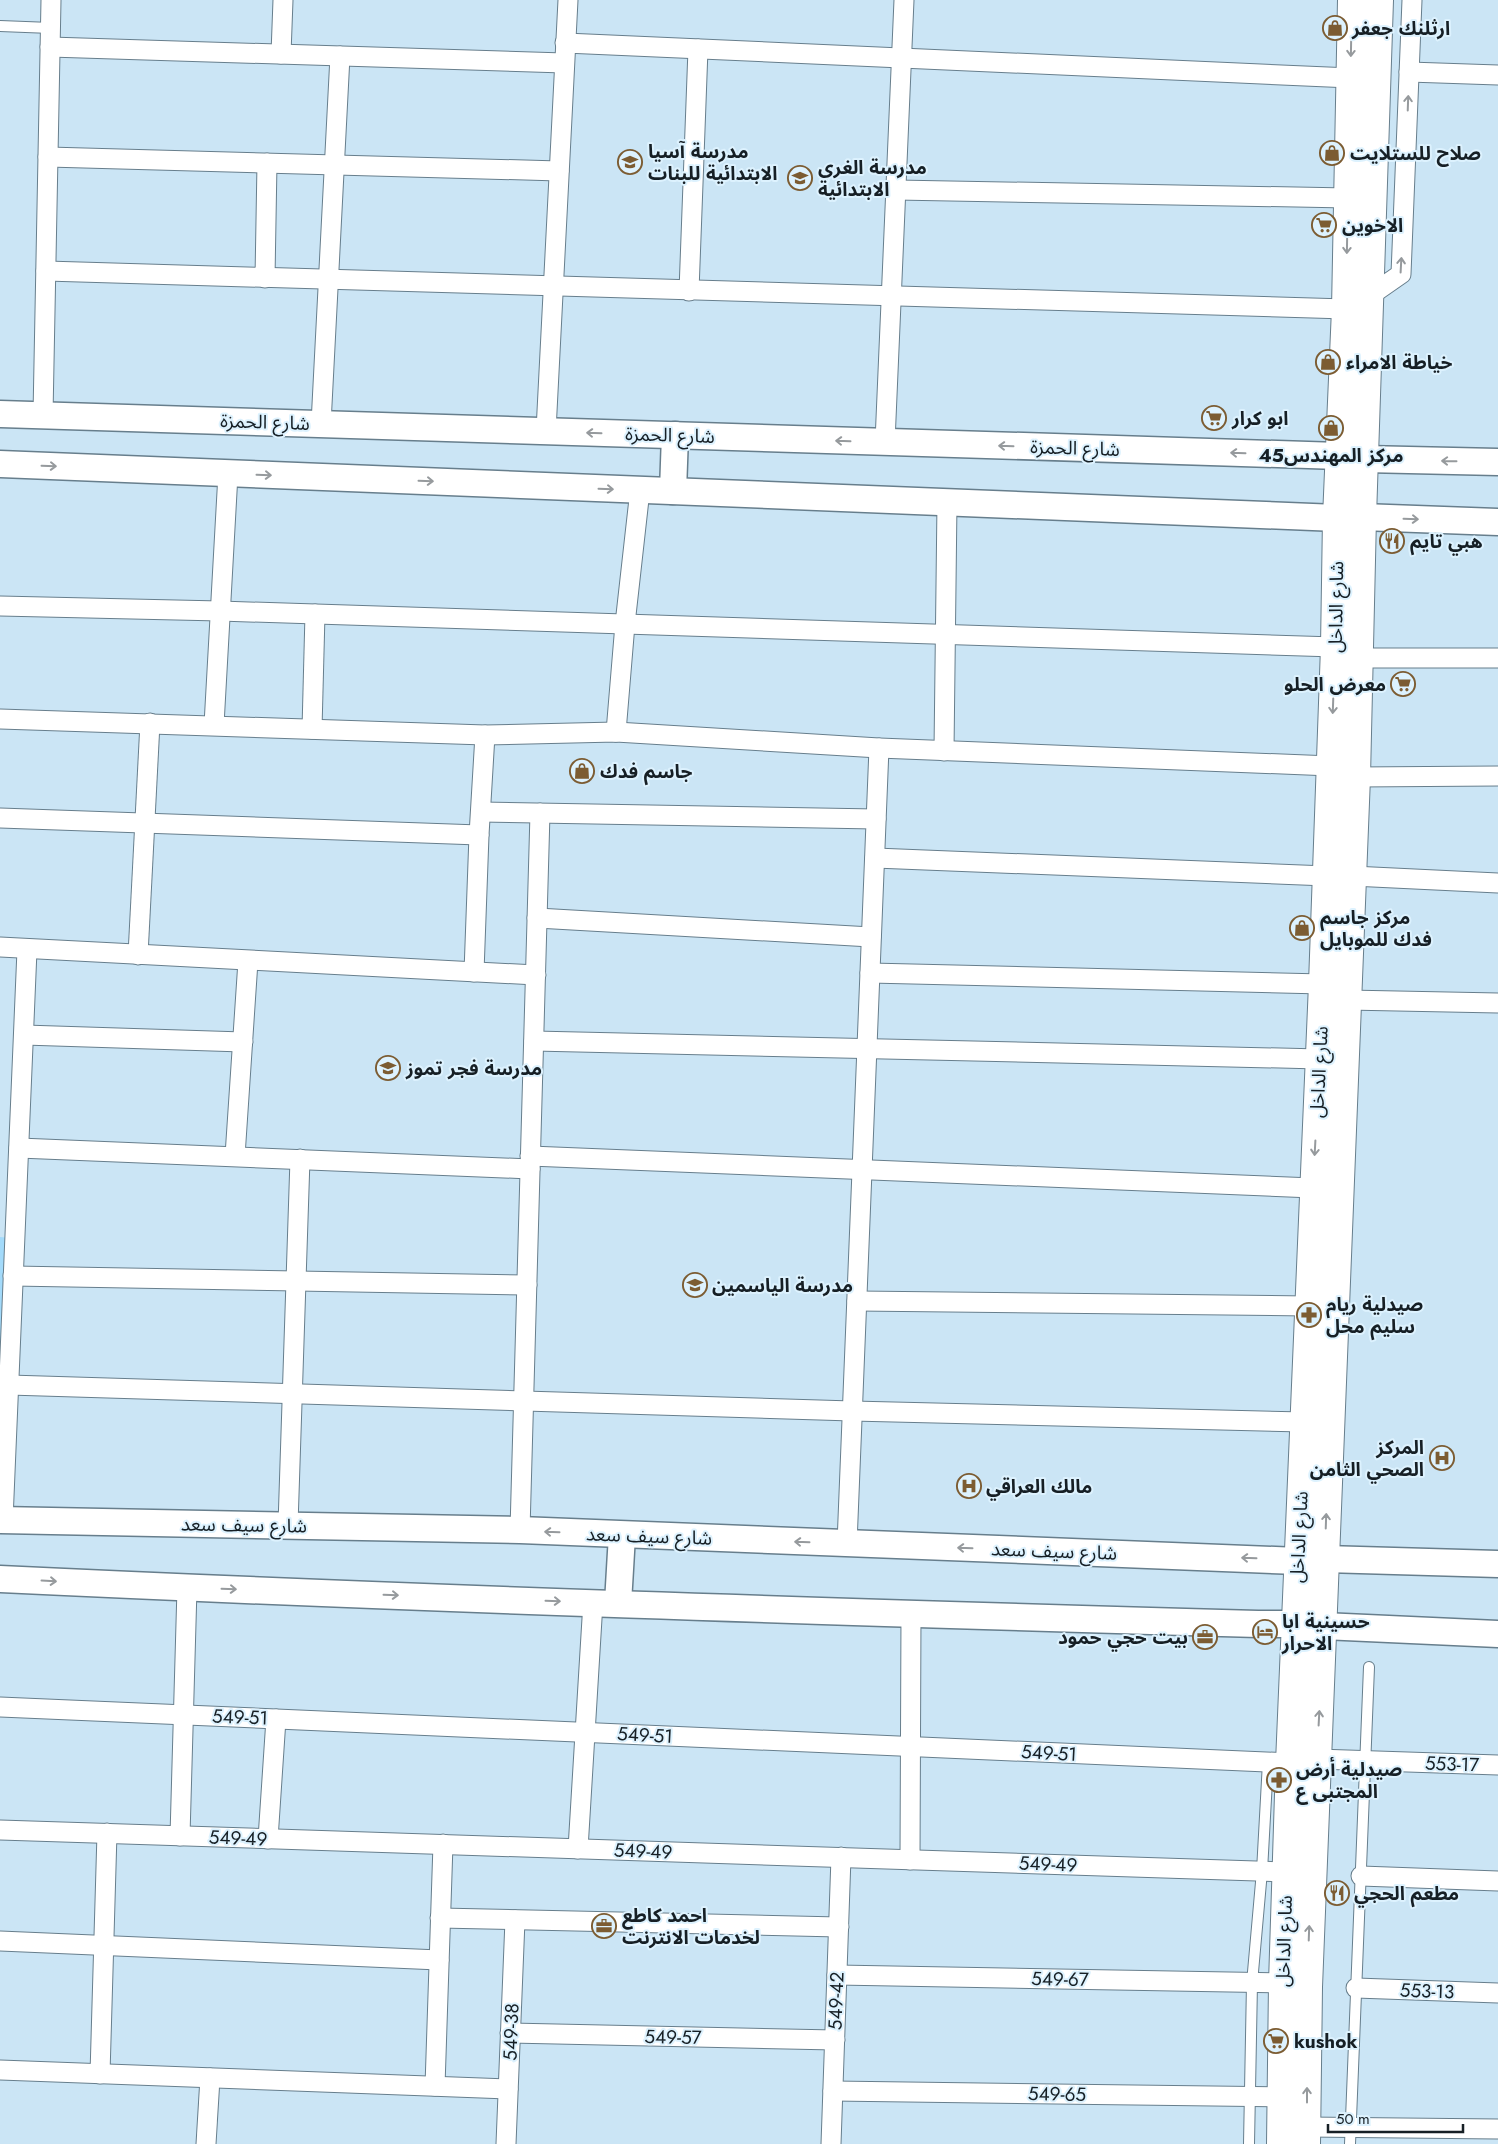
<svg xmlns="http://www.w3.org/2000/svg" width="1498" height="2144" font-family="Jost,'Noto Sans Arabic',sans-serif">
<rect width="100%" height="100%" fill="#cbe5f5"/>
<polygon fill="#a3dafa" points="0,1237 10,1238 0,1398"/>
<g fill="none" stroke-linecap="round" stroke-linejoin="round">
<defs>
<g id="lane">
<polyline points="0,26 51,28"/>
<polyline points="1249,2144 1252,1983 1262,1871 1268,1762"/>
<polyline points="1350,2144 1369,1667"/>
</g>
<g id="street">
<polyline points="565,43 1351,78"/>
<polyline points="50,47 564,63"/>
<polyline points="281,54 283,0"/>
<polyline points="1409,72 1498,75"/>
<polyline points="48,157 559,171"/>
<polyline points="896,190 1348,198"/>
<polyline points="46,271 1346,309"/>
<polyline points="265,278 267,163"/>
<polyline points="689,291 698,49"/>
<polyline points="1368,297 1401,274 1412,0"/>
<polyline points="43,415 51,0"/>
<polyline points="321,424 340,56"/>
<polyline points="546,431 568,0"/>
<polyline points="885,442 904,0"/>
<polyline points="0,606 220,611 1335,647"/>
<polyline points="1358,658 1498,658"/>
<polyline points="0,719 485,735 616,732 879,748 1331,766"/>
<polyline points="214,725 228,474"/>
<polyline points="312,729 315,614"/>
<polyline points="616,732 625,624 640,490"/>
<polyline points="944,751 947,502"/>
<polyline points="1356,777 1498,776"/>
<polyline points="481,812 876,819"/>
<polyline points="0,818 479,835"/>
<polyline points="875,858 1327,876"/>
<polyline points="1352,876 1498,883"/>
<polyline points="537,918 871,937"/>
<polyline points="0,947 536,975"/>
<polyline points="138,955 150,723"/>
<polyline points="474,972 479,835 485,735"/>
<polyline points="870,973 1323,984"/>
<polyline points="1347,1000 1498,1003"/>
<polyline points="24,1035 243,1042"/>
<polyline points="534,1041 1320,1059"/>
<polyline points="19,1148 530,1169"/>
<polyline points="235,1156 248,961"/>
<polyline points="530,1156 1313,1188"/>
<polyline points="13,1276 527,1285"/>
<polyline points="857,1301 1308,1306"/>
<polyline points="9,1385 852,1411 1304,1422"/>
<polyline points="3,1520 27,950"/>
<polyline points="288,1525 300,1159"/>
<polyline points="520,1530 540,813"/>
<polyline points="847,1544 879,748"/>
<polyline points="0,1707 1290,1763"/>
<polyline points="1317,1759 1498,1765"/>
<polyline points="0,1830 1286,1872"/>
<polyline points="180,1836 187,1588"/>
<polyline points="268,1839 276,1719"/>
<polyline points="578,1849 593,1602"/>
<polyline points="910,1860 911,1614"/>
<polyline points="1361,1876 1498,1881"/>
<polyline points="440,1918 839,1927"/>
<polyline points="0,1941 439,1960"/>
<polyline points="837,1975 1283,1983"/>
<polyline points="1356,1988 1498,1993"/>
<polyline points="510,2033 835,2040"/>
<polyline points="0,2070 508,2089"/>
<polyline points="100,2074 107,1833"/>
<polyline points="435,2086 443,1844"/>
<polyline points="833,2091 1282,2097"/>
<polyline points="1307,2127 1498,2129"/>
<polyline points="206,2144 210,2078"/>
<polyline points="506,2144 515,1920"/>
<polyline points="831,2144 841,1857"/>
</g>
<g id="secondary">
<polyline points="0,414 1339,456"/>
<polyline points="1364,459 1498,462"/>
<polyline points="0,464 1337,518"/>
<polyline points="673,491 675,435"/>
<polyline points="1362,517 1498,522"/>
<polyline points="0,1520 520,1530 1298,1561"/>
<polyline points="1325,1559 1498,1564"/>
<path d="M0,1579C419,1599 839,1612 1258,1624H1295"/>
<polyline points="618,1603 622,1535"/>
<polyline points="1323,1626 1498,1634"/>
</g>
<g id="primary">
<polyline points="1281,2144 1283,1983 1290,1763 1323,984 1335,647 1337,518 1346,309 1352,0"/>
<polyline points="1306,2144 1308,1987 1356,777 1362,517 1379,0"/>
</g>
</defs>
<use href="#lane" stroke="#677e8c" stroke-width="12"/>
<use href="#street" stroke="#677e8c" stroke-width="21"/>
<use href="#secondary" stroke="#677e8c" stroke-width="29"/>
<use href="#primary" stroke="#677e8c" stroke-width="30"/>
<use href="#lane" stroke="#fff" stroke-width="10"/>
<use href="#street" stroke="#fff" stroke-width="19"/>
<use href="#secondary" stroke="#fff" stroke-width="26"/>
<use href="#primary" stroke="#fff" stroke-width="28"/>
</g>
<defs><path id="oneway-shaft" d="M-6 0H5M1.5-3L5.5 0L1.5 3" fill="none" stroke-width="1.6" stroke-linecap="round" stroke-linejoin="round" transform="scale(1.25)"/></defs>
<g stroke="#969a9d">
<use href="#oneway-shaft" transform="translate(1351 49) rotate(91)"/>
<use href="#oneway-shaft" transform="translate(1408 103) rotate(-88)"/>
<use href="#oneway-shaft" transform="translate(1347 246) rotate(91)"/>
<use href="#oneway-shaft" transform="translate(1401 265) rotate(-87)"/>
<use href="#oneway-shaft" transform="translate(594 433) rotate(-178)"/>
<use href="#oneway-shaft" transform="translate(843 441) rotate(-178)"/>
<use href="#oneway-shaft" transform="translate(1006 446) rotate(-178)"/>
<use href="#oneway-shaft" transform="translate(1238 453) rotate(-178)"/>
<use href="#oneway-shaft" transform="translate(1449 461) rotate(-179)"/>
<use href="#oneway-shaft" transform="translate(49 466) rotate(2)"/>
<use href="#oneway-shaft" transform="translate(264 475) rotate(2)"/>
<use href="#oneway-shaft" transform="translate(426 481) rotate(2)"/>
<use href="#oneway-shaft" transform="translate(606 489) rotate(2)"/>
<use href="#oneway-shaft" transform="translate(1411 519) rotate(2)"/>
<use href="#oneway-shaft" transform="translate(1333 706) rotate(92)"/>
<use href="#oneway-shaft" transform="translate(1315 1148) rotate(93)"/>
<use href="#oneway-shaft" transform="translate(1326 1521) rotate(-88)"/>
<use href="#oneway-shaft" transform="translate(552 1532) rotate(-178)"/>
<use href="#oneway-shaft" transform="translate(802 1542) rotate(-178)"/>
<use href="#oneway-shaft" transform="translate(965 1548) rotate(-178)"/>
<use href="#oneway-shaft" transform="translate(1249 1558) rotate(-178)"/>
<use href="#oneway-shaft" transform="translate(49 1581) rotate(3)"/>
<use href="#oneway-shaft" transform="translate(229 1589) rotate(2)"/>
<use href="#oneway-shaft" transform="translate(391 1595) rotate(2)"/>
<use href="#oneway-shaft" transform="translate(553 1601) rotate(2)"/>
<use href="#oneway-shaft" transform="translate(1319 1718) rotate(-87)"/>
<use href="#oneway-shaft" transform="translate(1309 1933) rotate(-88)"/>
<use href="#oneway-shaft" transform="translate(1307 2095) rotate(-90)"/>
</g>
<defs>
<symbol id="shop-ring" viewBox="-11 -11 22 22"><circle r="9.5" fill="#ddf2fe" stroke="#7c5c32" stroke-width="1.5"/><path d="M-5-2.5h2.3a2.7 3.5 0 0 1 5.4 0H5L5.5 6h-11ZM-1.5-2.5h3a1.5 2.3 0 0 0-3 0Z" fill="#7c5c32"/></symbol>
<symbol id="school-ring" viewBox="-11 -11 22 22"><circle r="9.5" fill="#ddf2fe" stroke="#7c5c32" stroke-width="1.5"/><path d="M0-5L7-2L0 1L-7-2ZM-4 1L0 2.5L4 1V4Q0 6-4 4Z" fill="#7c5c32"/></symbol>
<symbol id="supermarket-ring" viewBox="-11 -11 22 22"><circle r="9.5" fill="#ddf2fe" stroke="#7c5c32" stroke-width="1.5"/><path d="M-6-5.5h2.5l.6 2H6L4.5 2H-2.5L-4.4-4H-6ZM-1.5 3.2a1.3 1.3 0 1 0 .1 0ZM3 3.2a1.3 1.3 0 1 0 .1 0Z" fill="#7c5c32"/></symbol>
<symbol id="restaurant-ring" viewBox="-11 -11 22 22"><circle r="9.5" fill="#ddf2fe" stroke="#7c5c32" stroke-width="1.5"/><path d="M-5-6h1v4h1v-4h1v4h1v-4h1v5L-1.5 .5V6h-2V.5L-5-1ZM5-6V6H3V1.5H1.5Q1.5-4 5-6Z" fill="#7c5c32"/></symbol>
<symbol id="pharmacy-ring" viewBox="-11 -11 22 22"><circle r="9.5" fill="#ddf2fe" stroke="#7c5c32" stroke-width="1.5"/><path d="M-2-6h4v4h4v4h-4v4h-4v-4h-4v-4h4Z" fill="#7c5c32"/></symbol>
<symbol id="hospital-ring" viewBox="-11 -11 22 22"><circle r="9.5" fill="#ddf2fe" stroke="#7c5c32" stroke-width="1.5"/><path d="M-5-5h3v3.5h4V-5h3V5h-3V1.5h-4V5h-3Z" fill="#7c5c32"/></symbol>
<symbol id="hotel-ring" viewBox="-11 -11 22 22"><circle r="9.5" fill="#ddf2fe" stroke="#7c5c32" stroke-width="1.5"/><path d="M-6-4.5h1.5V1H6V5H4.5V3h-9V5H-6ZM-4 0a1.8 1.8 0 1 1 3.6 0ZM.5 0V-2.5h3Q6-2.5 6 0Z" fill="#7c5c32"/></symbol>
<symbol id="office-ring" viewBox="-11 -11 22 22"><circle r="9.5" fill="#ddf2fe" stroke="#7c5c32" stroke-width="1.5"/><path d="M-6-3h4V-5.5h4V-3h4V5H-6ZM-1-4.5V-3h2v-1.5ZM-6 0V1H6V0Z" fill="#7c5c32"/></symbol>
</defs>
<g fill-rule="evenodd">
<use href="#shop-ring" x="1321" y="14" width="28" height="28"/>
<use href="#shop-ring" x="1318" y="139" width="28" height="28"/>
<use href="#school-ring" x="616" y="148" width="28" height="28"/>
<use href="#school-ring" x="786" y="164" width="28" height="28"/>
<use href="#supermarket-ring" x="1310" y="211" width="28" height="28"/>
<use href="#shop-ring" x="1314" y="348" width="28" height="28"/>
<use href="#supermarket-ring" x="1200" y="404" width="28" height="28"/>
<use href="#shop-ring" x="1317" y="414" width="28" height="28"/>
<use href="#restaurant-ring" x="1378" y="527" width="28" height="28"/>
<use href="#supermarket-ring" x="1389" y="670" width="28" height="28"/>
<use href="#shop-ring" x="568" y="757" width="28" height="28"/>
<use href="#shop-ring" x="1288" y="914" width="28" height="28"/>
<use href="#school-ring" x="374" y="1054" width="28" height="28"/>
<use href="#school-ring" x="681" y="1271" width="28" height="28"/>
<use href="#pharmacy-ring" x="1295" y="1301" width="28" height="28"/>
<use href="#hospital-ring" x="1428" y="1444" width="28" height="28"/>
<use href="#hospital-ring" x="955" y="1472" width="28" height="28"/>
<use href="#hotel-ring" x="1251" y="1618" width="28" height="28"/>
<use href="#office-ring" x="1191" y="1623" width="28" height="28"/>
<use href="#pharmacy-ring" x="1265" y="1766" width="28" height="28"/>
<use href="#restaurant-ring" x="1323" y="1879" width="28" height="28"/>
<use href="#office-ring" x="590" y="1912" width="28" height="28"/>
<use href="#supermarket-ring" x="1262" y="2027" width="28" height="28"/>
</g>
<g text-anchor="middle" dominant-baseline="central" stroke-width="4" stroke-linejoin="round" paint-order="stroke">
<g font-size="19" font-weight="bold" fill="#161f25" stroke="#ddf2fe" text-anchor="start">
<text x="1352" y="28">ارثلنك جعفر</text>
<text x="648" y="151">مدرسة آسيا<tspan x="648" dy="22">الابتدائية للبنات</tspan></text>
<text x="1350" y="153">صلاح للستلايت</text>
<text x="818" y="167">مدرسة الغري<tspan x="818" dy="22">الابتدائية</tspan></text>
<text x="1342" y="225">الاخوين</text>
<text x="1346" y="362">خياطة الامراء</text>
<text x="1232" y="418">ابو كرار</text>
<text x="1331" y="455" text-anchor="middle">مركز المهندس45</text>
<text x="1410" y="541">هبي تايم</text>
<text x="1386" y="684" text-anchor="end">معرض الحلو</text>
<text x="600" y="771">جاسم فدك</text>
<text x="1320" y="917">مركز جاسم<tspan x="1320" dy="22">فدك للموبايل</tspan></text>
<text x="406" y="1068">مدرسة فجر تموز</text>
<text x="712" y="1285">مدرسة الياسمين</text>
<text x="1326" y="1304">صيدلية ريام<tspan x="1326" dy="22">سليم محل</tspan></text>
<text x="1424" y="1447" text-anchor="end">المركز<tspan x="1424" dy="22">الصحي الثامن</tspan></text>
<text x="986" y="1486">مالك العراقي</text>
<text x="1282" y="1621">حسينية ابا<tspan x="1282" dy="22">الاحرار</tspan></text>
<text x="1188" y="1637" text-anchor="end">بيت حجي حمود</text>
<text x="1296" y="1769">صيدلية أرض<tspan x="1296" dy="22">المجتبى ع</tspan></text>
<text x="1354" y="1893">مطعم الحجي</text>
<text x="622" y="1915">احمد كاطع<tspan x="622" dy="22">لخدمات الانترنت</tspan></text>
<text x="1294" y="2041">kushok</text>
</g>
<g font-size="19" fill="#161f25" stroke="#ddf2fe">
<text transform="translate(265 422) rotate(2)">شارع الحمزة</text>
<text transform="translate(670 435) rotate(2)">شارع الحمزة</text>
<text transform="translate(1075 448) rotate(2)">شارع الحمزة</text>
<text transform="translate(1336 607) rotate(-89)">شارع الداخل</text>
<text transform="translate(1319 1072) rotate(-87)">شارع الداخل</text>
<text transform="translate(244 1525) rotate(1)">شارع سيف سعد</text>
<text transform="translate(649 1536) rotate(2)">شارع سيف سعد</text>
<text transform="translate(1299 1537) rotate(-87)">شارع الداخل</text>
<text transform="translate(1054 1551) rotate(2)">شارع سيف سعد</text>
<text transform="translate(240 1717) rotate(2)">549-51</text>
<text transform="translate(645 1735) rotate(3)">549-51</text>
<text transform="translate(1049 1753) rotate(3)">549-51</text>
<text transform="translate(1452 1764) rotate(2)">553-17</text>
<text transform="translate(238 1838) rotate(2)">549-49</text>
<text transform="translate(643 1851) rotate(2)">549-49</text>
<text transform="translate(1048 1864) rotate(2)">549-49</text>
<text transform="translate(1284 1941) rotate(-88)">شارع الداخل</text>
<text transform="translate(1060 1979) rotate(1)">549-67</text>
<text transform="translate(1427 1991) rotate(2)">553-13</text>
<text transform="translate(836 2001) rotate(-88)">549-42</text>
<text transform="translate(511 2032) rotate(-88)">549-38</text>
<text transform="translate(673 2037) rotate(1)">549-57</text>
<text transform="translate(1057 2094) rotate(1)">549-65</text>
</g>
</g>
<path d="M1328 2124v8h135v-8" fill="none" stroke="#161f25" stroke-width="2.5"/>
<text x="1336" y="2124" font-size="15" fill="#161f25" stroke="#ddf2fe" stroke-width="4" paint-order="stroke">50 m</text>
</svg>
